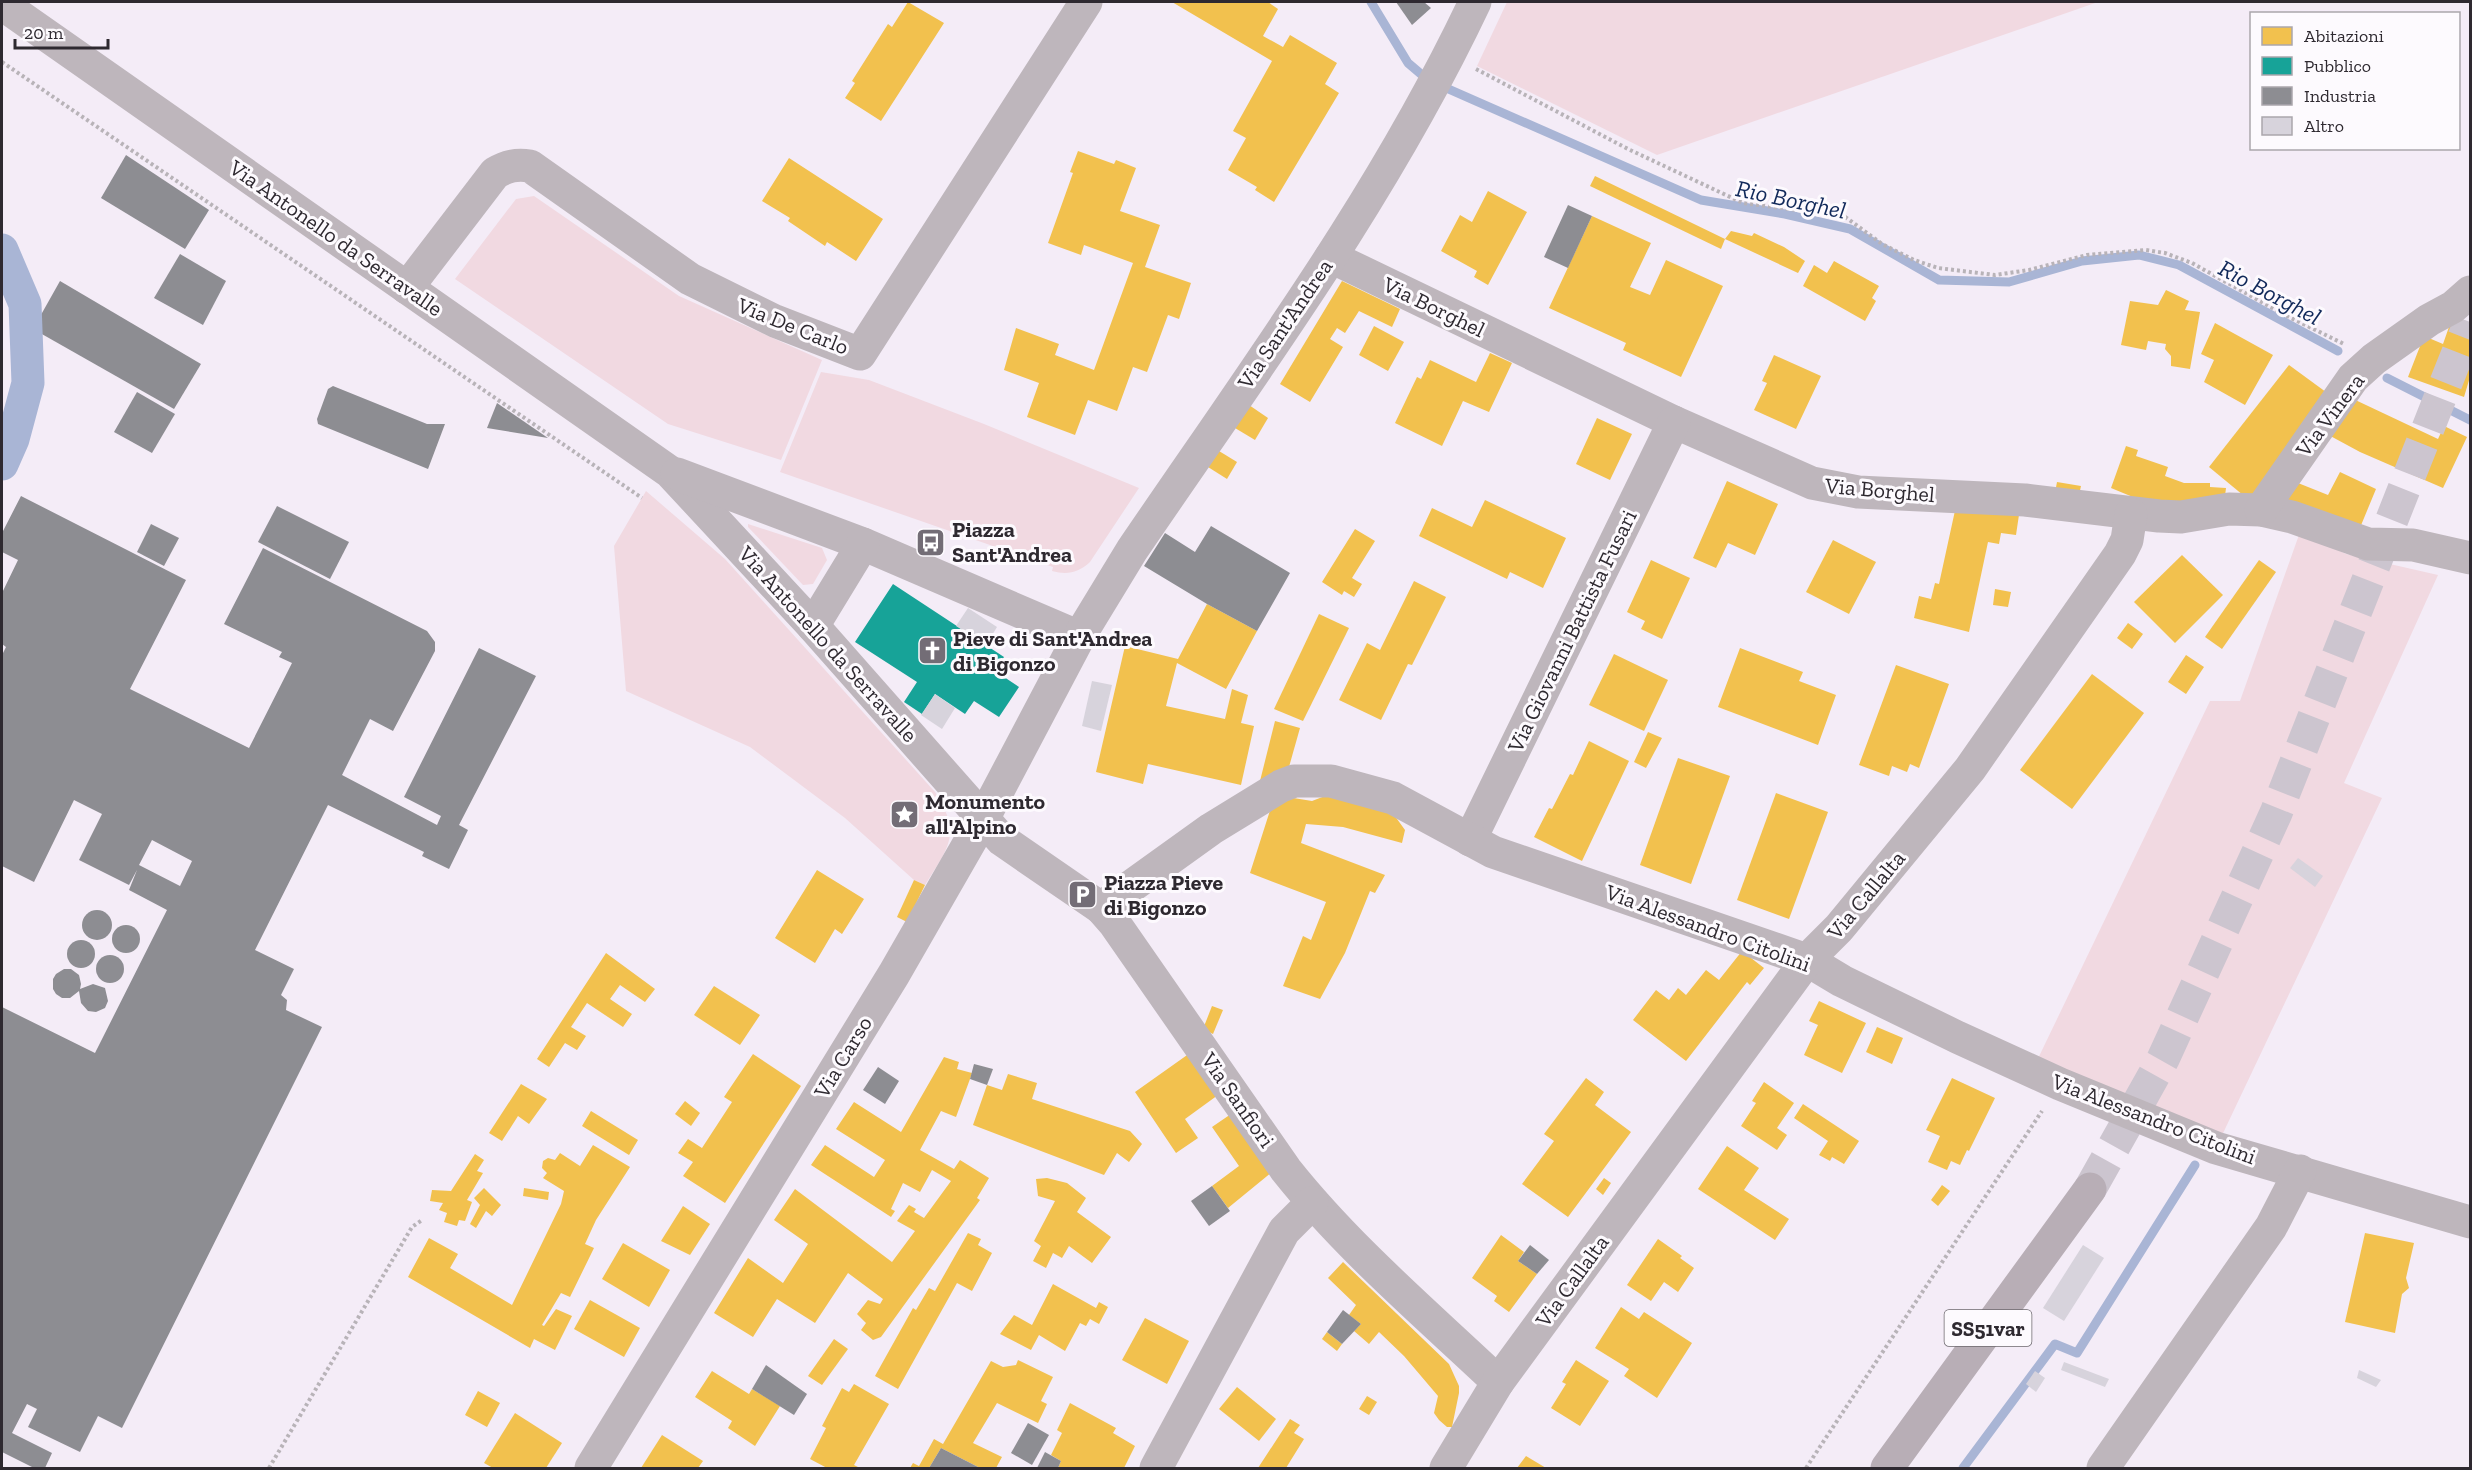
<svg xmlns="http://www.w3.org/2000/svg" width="2472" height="1470" font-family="'Zilla Slab',serif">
<rect width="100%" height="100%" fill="#f4ecf7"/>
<g fill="#f1d9e1">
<polygon points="1507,2 2098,2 1657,155 1477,66"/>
<polygon points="534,196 679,296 822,360 781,460 668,424 455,279 516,199"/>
<path d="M821,372L869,380L984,424L1139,488L1090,562C1078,573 1067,575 1052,571L1053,567L780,472Z"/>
<path d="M646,491L725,559L935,792C962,834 949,846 925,885L914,880L845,818L750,747L626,691L614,546Z"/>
<polygon points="748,524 822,548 827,560 813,584 803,585 748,527"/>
<polygon points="2300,532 2346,554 2438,575 2344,783 2382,798 2216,1148 2032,1071 2210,701 2240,701"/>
</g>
<g fill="#f2c14e">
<polygon points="908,2 944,23 881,121 845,98 855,83 852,81 888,24 892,27"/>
<polygon points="1172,2 1268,2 1278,9 1263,36 1283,47 1290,35 1337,63 1325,84 1339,93 1274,202 1255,190 1257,187 1228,170 1246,138 1233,131 1272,61"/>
<polygon points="1078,151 1114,164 1116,160 1136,168 1120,211 1160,225 1145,267 1191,283 1179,319 1168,315 1147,372 1133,367 1117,411 1088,400 1075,435 1027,417 1039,383 1004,370 1016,328 1059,344 1055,355 1094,370 1133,263 1084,245 1081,255 1048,243 1073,173 1070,172"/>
<polygon points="789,158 883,219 856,261 827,242 825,246 788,221 790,218 762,201"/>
<polygon points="1595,176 1725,239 1721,249 1590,186"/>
<polygon points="1488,191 1527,212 1488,285 1474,277 1477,271 1441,251 1460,215 1472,222"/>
<polygon points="1592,216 1651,243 1630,287 1650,295 1666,260 1723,286 1681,377 1623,350 1626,343 1549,308"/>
<polygon points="1731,231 1752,236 1754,233 1784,247 1805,261 1798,273 1725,239"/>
<polygon points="1834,261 1879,286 1872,298 1876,301 1865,321 1803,286 1814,265 1827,273"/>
<polygon points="1342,281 1400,309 1392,327 1359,311 1345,333 1337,328 1330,339 1343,347 1310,402 1280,384"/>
<polygon points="2166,290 2189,301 2185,310 2200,312 2190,369 2171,366 2171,356 2165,349 2166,344 2148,341 2146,350 2121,345 2130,301 2158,305"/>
<polygon points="2215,323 2273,355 2245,405 2204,382 2214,360 2201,354"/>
<polygon points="2450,324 2470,331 2470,377 2464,397 2408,377 2424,336 2443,344"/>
<polygon points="1374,326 1404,342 1388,371 1359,355"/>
<polygon points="1490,353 1512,363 1489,412 1463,401 1442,446 1395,423 1417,377 1421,379 1430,360 1476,382"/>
<polygon points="1774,355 1821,376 1796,429 1754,410 1767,383 1762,381"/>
<polygon points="2289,365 2330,395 2249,500 2209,467"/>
<polygon points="2349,397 2438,439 2444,426 2467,437 2443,488 2360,452 2323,432"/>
<polygon points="1249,405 1268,418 1255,440 1235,428"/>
<polygon points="1597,418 1632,434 1610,480 1576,464"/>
<polygon points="2126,446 2138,450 2136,456 2168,467 2165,476 2184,483 2210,483 2210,487 2226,488 2224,504 2162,509 2111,488"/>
<polygon points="1219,451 1237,462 1227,479 1208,467"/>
<polygon points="2340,472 2376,489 2357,535 2278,503 2288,479 2328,495"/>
<polygon points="1727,481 1778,504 1755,555 1728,543 1716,568 1693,558"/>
<polygon points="2057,482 2081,486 2079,495 2054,498"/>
<polygon points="1485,500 1566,538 1543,588 1510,572 1507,579 1419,536 1432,508 1472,527"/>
<polygon points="1956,506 2020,508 2016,535 2001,533 1999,544 1988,542 1969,632 1914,618 1919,596 1931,599 1935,583 1939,584"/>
<polygon points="1355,529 1375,541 1352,578 1362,584 1354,597 1344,591 1342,595 1322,582"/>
<polygon points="1833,540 1876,562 1849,614 1806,592"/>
<polygon points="2182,555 2223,595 2175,643 2134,602"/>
<polygon points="1651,560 1690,578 1662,639 1641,629 1645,621 1627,612"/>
<polygon points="2259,560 2276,572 2222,649 2205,637"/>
<polygon points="1414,581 1446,597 1412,665 1408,664 1381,720 1339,700 1367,643 1380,650"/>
<polygon points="1995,589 2011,592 2008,607 1993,605"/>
<polygon points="1207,604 1257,631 1226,689 1177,663 1166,706 1225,719 1232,689 1248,695 1241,723 1254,726 1241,785 1148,764 1143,784 1096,772 1125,646 1178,659"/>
<polygon points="1319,614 1349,628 1303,721 1274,709"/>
<polygon points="2128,623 2143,634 2132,649 2117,638"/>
<polygon points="1740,648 1803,672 1799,681 1836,695 1818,745 1718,707"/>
<polygon points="1614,654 1668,680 1644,731 1589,705"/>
<polygon points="2186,655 2204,667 2186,694 2168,682"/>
<polygon points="1896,665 1949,684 1919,768 1910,764 1907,772 1892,766 1889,776 1859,765"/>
<polygon points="2092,674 2144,713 2072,809 2020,770"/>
<polygon points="1275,721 1300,728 1287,774 1258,789"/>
<polygon points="1648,732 1662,738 1646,768 1634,762"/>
<polygon points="1589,741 1629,761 1582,861 1534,837 1549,808 1552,809 1570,774 1573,775"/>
<polygon points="1678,758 1730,776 1691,884 1640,865"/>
<polygon points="1776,793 1828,812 1789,919 1737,900"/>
<polygon points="1275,795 1312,801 1325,796 1392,812 1405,830 1402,843 1343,827 1306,824 1301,843 1385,875 1375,893 1370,891 1345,953 1320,999 1283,986 1303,936 1311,940 1326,902 1250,873"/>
<polygon points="817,870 864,899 842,934 835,929 815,963 775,938"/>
<polygon points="914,880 925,885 907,922 897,917"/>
<polygon points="1742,951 1764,968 1750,985 1747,982 1686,1061 1633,1020 1656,990 1669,1000 1678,988 1686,995 1706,970 1719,980"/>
<polygon points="606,953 655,989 645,1002 620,985 610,999 632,1014 623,1027 587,1003 571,1027 586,1036 577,1050 565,1043 549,1067 537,1059"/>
<polygon points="714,986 760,1015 740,1045 694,1015"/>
<polygon points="1819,1001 1866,1023 1842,1073 1804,1055 1818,1025 1809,1021"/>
<polygon points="1212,1006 1223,1010 1213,1034 1203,1029"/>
<polygon points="1877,1027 1903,1038 1892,1064 1866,1052"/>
<polygon points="1190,1053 1218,1095 1185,1119 1198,1138 1176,1153 1135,1092"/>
<polygon points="753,1054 801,1086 725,1203 683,1176 693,1162 678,1153 688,1139 702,1148 732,1102 724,1097"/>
<polygon points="944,1057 959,1062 957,1069 972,1073 970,1079 956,1117 941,1111 920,1150 954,1169 960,1160 989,1178 977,1198 980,1200 881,1337 873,1340 861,1330 866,1323 857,1314 868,1300 880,1304 883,1299 848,1273 815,1323 777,1299 753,1337 714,1313 748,1258 783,1283 808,1244 774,1220 795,1189 892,1262 915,1231 897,1221 909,1205 916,1209 914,1212 924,1218 951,1181 932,1170 920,1192 903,1183 891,1209 895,1211 891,1217 811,1165 825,1145 874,1177 885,1160 836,1129 854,1102 901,1132"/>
<polygon points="1008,1074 1037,1083 1032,1099 1130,1131 1142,1144 1129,1162 1117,1153 1104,1175 973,1125 987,1085 1002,1090"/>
<polygon points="1586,1078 1604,1092 1595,1105 1631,1132 1568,1217 1522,1184 1554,1141 1544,1134"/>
<polygon points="1952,1078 1995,1098 1969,1151 1967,1150 1960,1165 1951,1161 1947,1170 1928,1162 1940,1136 1926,1130"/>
<polygon points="1764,1082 1794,1103 1777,1128 1787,1135 1777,1150 1741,1126 1756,1103 1752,1101"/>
<polygon points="521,1084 547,1099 529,1124 518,1116 502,1141 489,1133"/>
<polygon points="685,1101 700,1113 691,1126 675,1114"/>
<polygon points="1803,1104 1859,1141 1844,1164 1832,1157 1830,1161 1819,1155 1828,1141 1794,1118"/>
<polygon points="591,1111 638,1140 629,1155 582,1126"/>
<polygon points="1231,1114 1272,1172 1228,1208 1212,1186 1239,1166 1212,1127"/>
<polygon points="593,1145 630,1167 596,1220 585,1244 594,1248 570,1297 561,1293 542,1325 544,1326 556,1309 572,1316 555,1350 534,1339 530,1348 408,1277 429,1238 458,1254 450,1268 512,1305 561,1204 564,1191 543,1178 547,1173 542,1168 543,1161 548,1158 555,1160 560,1153 580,1166"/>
<polygon points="1727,1146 1759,1168 1744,1190 1789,1219 1775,1240 1698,1189"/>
<polygon points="475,1154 484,1160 477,1171 483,1173 467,1200 472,1202 465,1221 459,1220 457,1226 444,1222 447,1213 439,1210 443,1203 430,1201 432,1190 451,1191"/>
<polygon points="1047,1178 1067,1183 1086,1198 1077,1212 1111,1237 1092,1263 1069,1246 1062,1258 1053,1253 1046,1268 1033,1261 1041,1246 1034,1241 1055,1201 1038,1196 1036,1179"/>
<polygon points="1604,1178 1611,1183 1603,1195 1596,1189"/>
<polygon points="1942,1185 1950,1191 1938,1206 1931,1200"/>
<polygon points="484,1188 501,1205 492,1216 486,1211 476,1228 470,1224 480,1205 474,1198"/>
<polygon points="524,1188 549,1192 548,1200 523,1196"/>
<polygon points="683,1206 710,1224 690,1255 661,1241"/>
<polygon points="968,1233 981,1239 978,1245 992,1253 972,1291 957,1283 898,1389 875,1376 913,1308 916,1310 929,1288 935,1291"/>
<polygon points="2365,1233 2414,1243 2406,1278 2409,1288 2402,1294 2395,1333 2345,1322"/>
<polygon points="1501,1235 1524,1252 1518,1261 1537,1274 1509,1312 1494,1301 1497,1296 1472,1278"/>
<polygon points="1658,1239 1682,1256 1680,1258 1694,1268 1678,1292 1664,1282 1651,1301 1627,1285"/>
<polygon points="623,1243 670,1270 649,1307 602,1279"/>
<polygon points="1343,1262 1449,1364 1459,1386 1459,1393 1452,1427 1447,1427 1439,1420 1434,1413 1438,1396 1404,1356 1379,1332 1369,1344 1354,1331 1361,1324 1349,1315 1356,1305 1328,1278"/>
<polygon points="1053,1284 1096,1308 1099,1302 1108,1307 1099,1324 1090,1319 1086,1326 1080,1323 1065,1351 1039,1335 1031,1350 1000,1334 1014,1315 1032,1325"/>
<polygon points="590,1300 640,1328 624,1357 574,1329"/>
<polygon points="1621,1307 1639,1319 1644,1312 1692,1343 1657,1398 1624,1376 1629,1369 1595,1348"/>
<polygon points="1145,1318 1189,1341 1167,1384 1122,1360"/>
<polygon points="1327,1332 1342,1344 1337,1351 1322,1339"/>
<polygon points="834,1339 848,1349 822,1385 808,1376"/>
<polygon points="1018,1360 1053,1377 1041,1401 1047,1404 1038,1423 997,1403 973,1443 1002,1457 996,1468 980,1468 941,1448 929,1468 910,1468 913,1463 919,1466 934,1439 943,1444 991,1361 1003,1367 1016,1365"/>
<polygon points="1576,1360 1609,1381 1580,1426 1551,1408 1566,1384 1562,1382"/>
<polygon points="712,1371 749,1394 752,1389 780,1406 755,1446 728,1428 732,1421 695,1397"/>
<polygon points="854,1384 889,1404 854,1465 860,1468 827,1468 810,1459 826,1428 822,1426 842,1388 849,1392"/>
<polygon points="1237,1387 1276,1419 1259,1441 1219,1409"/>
<polygon points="478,1391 500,1403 487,1427 465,1415"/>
<polygon points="1367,1396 1377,1402 1369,1415 1359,1409"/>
<polygon points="1070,1403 1116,1428 1113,1433 1135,1446 1124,1468 1058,1468 1061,1461 1051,1455 1062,1433 1057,1430"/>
<polygon points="515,1413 562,1443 546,1468 493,1468 484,1463"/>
<polygon points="1290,1419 1300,1425 1294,1433 1304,1439 1286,1468 1258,1468"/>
<polygon points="662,1435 703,1461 698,1468 641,1468"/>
<polygon points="1526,1456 1546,1468 1517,1468"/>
</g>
<polygon fill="#17a398" points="893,584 1004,657 995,671 1019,687 999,717 974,701 965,714 935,694 922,714 904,702 917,682 855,642"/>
<g fill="#8d8d92" fill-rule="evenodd">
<polygon points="1396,2 1424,2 1431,8 1412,25"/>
<polygon points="126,155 209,210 185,249 101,198"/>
<polygon points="1568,205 1592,216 1568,268 1544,257"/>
<polygon points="180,254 226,281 203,325 154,298"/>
<polygon points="60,281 201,364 174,409 33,329"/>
<polygon points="333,386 427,424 445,424 428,469 318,424 317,419 328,389"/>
<polygon points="137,392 175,414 152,453 114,432"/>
<polygon points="497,403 548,438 487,428"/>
<path d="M21,496L186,580L130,689L249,748L292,663L279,657L282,652L224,624L263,548L427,631L435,642V651L393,731L370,719L342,775L437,825L441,816L404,797L479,648L536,676L459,825L468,830L449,869L422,856L424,852L328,805L255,950L294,969L281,995L287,1000L286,1010L322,1027L122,1428L98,1416L80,1452L28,1427L37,1409L27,1404L12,1433L52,1453L45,1468H34L2,1452V1007L95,1053L167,910L129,890L137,870L129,885L79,860L102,814L74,800L34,882L2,866V655L6,647L2,644V593L18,560L2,552V533ZM152,840L192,861L180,886L139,865Z"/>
<polygon points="277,506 349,542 330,579 258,542"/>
<polygon points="151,524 179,538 164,566 137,552"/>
<polygon points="1211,526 1290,573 1257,631 1207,604 1144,566 1165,533 1195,552"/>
<circle cx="97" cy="925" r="15"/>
<circle cx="126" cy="939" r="14"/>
<circle cx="81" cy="954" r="14"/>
<circle cx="110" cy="969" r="14"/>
<polygon points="64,969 71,969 79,975 81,984 80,989 93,984 105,988 108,1001 105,1008 96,1012 88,1011 81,1003 79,991 70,998 62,998 56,994 53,989 53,979 56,974"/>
<polygon points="974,1064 993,1069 987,1085 970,1079"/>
<polygon points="878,1067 899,1081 885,1104 863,1090"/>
<polygon points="1212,1186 1230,1211 1209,1226 1191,1201"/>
<polygon points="1530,1245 1549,1260 1537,1274 1518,1261"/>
<polygon points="1343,1310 1361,1324 1342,1344 1327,1332"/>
<polygon points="766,1365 807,1394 794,1415 752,1389"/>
<polygon points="1028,1423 1049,1435 1032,1465 1011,1453"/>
<polygon points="941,1448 980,1468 929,1468"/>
<polygon points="1045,1452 1061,1461 1058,1468 1037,1468"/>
</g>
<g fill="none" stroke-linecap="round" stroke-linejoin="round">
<g stroke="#a9b5d5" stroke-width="9">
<polyline points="1371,2 1408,63 1428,80 1701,200 1785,214 1850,229 1939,280 2009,282 2082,261 2139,255 2179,265 2338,351"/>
<polyline points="2387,378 2470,420"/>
<polyline points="1963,1468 2055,1344 2077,1353 2195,1165"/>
</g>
<polyline stroke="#a9b5d5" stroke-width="33" points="2,250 25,304 28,383 13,439 2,464"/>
</g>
<g fill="#d7d3dc">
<polygon points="968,608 997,627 986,645 956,626"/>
<polygon points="1092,681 1112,685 1101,731 1082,726"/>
<polygon points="935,694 955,708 942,729 921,715"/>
<polygon points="2298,858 2323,876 2315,887 2290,868"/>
<polygon points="2083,1245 2104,1258 2064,1321 2043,1308"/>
<polygon points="2064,1362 2109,1379 2105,1387 2061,1370"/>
<polygon points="2359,1370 2381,1380 2376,1387 2357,1378"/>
<polygon points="2035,1371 2045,1378 2036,1392 2026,1384"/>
</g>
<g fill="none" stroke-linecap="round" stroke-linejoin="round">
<polyline stroke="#ccc5cf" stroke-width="33" stroke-dasharray="33 16" stroke-linecap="butt" points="2090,1189 2163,1059 2276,813 2470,322"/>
<g stroke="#b8b3b8" stroke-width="4" stroke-dasharray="3 3" stroke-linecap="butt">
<polyline points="2,62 642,498"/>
<polyline points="1476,69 1628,149 1743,203 1844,216 1882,244 1914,260 1938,268 1995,275 2029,270 2087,255 2146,250 2165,253 2192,263 2283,314 2344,344"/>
<polyline points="269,1468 412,1227 422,1220"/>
<polyline points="1806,1468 2042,1111"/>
</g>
<g stroke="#beb6bc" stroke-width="33">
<path d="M2,4L670,472L813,626L1002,840L1101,908L1115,924L1286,1170C1348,1248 1425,1313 1498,1382"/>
<polyline points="1331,257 1674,422 1812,483 1858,492 2025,500 2159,516 2181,517 2229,509 2261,510 2292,517 2368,544 2413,545 2470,558"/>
<path d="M407,288L495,173C507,166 516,164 530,166L690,279L775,321L860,354L1086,2"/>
<polyline points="677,474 863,544 1079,637"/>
<polyline points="2261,510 2353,378 2374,359 2429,320 2453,307 2470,292"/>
<polyline points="813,626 863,544"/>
<polyline points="1470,840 1674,422"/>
<polyline points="1101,908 1211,829 1281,786 1294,781 1331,781 1393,798 1493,852 1807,960 1842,981 1957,1037 2060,1084 2216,1148 2470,1222"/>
<path d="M591,1468L894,974L983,819L1079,637L1132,550C1253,372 1383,197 1475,2"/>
<polyline points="1156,1468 1284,1231 1312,1203"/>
<polyline points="1446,1468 1498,1382 1807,960 1839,928 1970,769 2120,554 2127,540 2131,514"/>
<polyline points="2103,1468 2271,1227 2300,1171"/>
</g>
<polyline stroke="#b8aeb6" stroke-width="33" points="1887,1468 2090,1189"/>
</g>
<defs>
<symbol id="bus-square" viewBox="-11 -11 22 22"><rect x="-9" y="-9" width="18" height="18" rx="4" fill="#736d76" stroke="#fdfafe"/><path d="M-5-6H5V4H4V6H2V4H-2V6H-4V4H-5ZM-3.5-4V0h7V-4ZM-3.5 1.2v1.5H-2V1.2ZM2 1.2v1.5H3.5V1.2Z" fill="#fff"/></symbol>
<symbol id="church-square" viewBox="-11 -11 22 22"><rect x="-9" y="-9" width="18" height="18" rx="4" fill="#736d76" stroke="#fdfafe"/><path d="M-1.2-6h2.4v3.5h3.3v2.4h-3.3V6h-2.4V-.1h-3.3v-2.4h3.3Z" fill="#fff"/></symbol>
<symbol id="sight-square" viewBox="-11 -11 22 22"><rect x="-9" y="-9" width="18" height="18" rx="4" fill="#736d76" stroke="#fdfafe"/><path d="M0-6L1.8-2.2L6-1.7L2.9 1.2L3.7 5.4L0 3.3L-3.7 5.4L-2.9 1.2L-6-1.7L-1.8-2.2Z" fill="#fff"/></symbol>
<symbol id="parking-square" viewBox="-11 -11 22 22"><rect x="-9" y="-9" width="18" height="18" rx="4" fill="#736d76" stroke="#fdfafe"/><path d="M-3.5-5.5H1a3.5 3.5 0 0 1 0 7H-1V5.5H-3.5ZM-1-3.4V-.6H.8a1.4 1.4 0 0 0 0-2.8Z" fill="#fff"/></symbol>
</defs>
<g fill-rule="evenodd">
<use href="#bus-square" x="914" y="526" width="33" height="33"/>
<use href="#church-square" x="916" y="634" width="33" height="33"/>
<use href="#sight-square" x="888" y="798" width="33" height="33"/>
<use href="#parking-square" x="1066" y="878" width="33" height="33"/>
</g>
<g text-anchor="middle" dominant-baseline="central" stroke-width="6" stroke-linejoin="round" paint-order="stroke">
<rect fill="#fdfafe" stroke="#6c686e" stroke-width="1.5" x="1944.5" y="1310" width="87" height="36" rx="4.5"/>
<g font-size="21" font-weight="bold" fill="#2e2930">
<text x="1988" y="1328">SS51var</text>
</g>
<g font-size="22" fill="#2e2930" stroke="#fdfafe">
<text transform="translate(336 238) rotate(35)">Via Antonello da Serravalle</text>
<text transform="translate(1434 307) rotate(26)">Via Borghel</text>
<text transform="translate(1285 324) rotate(-56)">Via Sant'Andrea</text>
<text transform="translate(793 326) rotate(22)">Via De Carlo</text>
<text transform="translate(2330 415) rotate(-53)">Via Vinera</text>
<text transform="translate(1880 490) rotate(5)">Via Borghel</text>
<text transform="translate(1572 631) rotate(-64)">Via Giovanni Battista Fusari</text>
<text transform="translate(828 644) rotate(48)">Via Antonello da Serravalle</text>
<text transform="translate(1866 895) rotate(-50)">Via Callalta</text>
<text transform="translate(1708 928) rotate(20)">Via Alessandro Citolini</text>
<text transform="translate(843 1057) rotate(-59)">Via Carso</text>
<text transform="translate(1238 1100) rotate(55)">Via Sanfiori</text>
<text transform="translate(2154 1119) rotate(21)">Via Alessandro Citolini</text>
<text transform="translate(1572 1281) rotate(-54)">Via Callalta</text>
</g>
<g font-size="22" font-weight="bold" fill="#2e2930" stroke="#fdfafe" text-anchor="start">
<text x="952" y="529">Piazza<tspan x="952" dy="25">Sant'Andrea</tspan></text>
<text x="953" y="638">Pieve di Sant'Andrea<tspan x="953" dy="25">di Bigonzo</tspan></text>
<text x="925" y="801">Monumento<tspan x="925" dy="25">all'Alpino</tspan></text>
<text x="1104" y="882">Piazza Pieve<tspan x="1104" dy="25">di Bigonzo</tspan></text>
</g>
<g font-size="24" font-style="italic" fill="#11295a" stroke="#fdfafe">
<text transform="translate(1791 199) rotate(12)">Rio Borghel</text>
<text transform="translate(2270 292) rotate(28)">Rio Borghel</text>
</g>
</g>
<rect width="2472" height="1470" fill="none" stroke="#2e2930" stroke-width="6"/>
<rect x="2250" y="12" width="210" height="138" fill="#fdfafe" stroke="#aaa6ac" stroke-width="1.5"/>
<rect x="2262" y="27" width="30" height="18" fill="#f2c14e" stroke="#aaa6ac" stroke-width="1.5"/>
<text x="2304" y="42" font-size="18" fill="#2e2930">Abitazioni</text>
<rect x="2262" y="57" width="30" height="18" fill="#17a398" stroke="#aaa6ac" stroke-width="1.5"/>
<text x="2304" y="72" font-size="18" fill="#2e2930">Pubblico</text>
<rect x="2262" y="87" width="30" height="18" fill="#8d8d92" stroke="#aaa6ac" stroke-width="1.5"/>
<text x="2304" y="102" font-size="18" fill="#2e2930">Industria</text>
<rect x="2262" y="117" width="30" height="18" fill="#d7d3dc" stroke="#aaa6ac" stroke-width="1.5"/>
<text x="2304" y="132" font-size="18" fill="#2e2930">Altro</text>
<path d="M15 39v9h93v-9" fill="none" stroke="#2e2930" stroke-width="3"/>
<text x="24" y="39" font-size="18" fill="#2e2930" stroke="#fdfafe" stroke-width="4.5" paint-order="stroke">20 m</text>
</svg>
